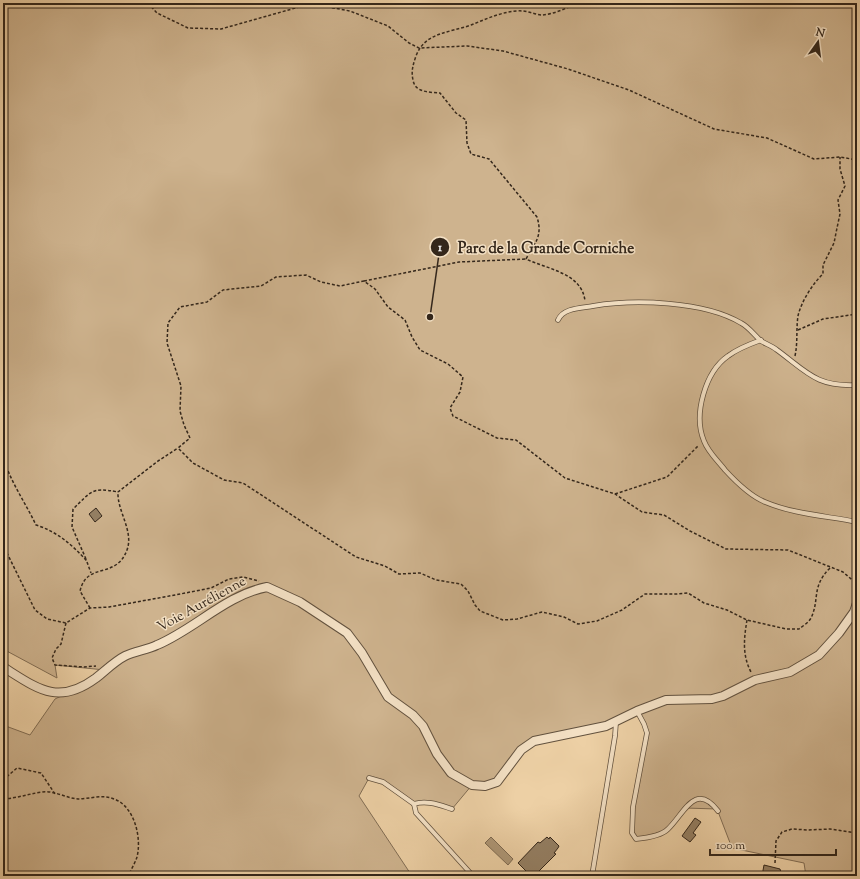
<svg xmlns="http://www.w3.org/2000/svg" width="860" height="879" font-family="'Sorts Mill Goudy',serif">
<rect width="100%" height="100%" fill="#edd0a5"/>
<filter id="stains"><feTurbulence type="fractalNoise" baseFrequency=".005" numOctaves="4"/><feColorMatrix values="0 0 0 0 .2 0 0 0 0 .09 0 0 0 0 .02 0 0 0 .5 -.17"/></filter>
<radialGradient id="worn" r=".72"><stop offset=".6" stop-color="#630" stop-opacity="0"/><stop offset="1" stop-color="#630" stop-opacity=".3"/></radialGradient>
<polygon fill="#ceb38e" stroke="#816d54" points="3,3 857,3 857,876 806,876 804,863 732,848 717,809 685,808 668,830 636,839 632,833 633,807 647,733 640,716 630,715 616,722 534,741 497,782 472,785 452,809 433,803 414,804 383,782 369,778 359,796 412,876 3,876 3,725 30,735 55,699 86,684 105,670 55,665 57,678 3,649"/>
<polygon fill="#ae9776" stroke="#7d6a52" points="491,837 513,859 508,865 485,843"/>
<g fill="#947f63" stroke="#34271b">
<polygon points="96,508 102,516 95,522 89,514"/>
<polygon points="695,818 701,822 693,833 696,835 690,842 682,836"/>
<polygon points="547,837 549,839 550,837 559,846 558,848 554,853 556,854 534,876 530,872 528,873 518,863 538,842 540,843"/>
<polygon points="764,865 780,869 782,876 762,876"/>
</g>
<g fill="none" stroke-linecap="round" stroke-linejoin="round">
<defs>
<g id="service">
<path d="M558,320C563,308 581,308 593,306C634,299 704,301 741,323C749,327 754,335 761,341C766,344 772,346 777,350C807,372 816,387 857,385"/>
<path d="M761,340C750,344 737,349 728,356C705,372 693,415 704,441C708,452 718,461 725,470C736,482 750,496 765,502C793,514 827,516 857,522"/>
<path d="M637,711L644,724L647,733L633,807L632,833L636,839C646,838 661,836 668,829C684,814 695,781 718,811"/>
<polyline points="369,778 383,782 414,804"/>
<path d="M452,809C439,805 427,800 414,804L416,813L473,876"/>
<polyline points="592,876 615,736 616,722"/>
</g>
<path id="minor" d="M3,667C38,689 58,706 96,678C105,671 115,661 125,656C135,651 147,650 157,645C195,629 226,595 267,587L300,602L347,633L362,653L388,697L413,715L423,726L437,754L451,773L472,785L485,786L497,782L521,750L534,741L606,726L637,711L666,700L712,699L723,696L755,680L790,672L819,655L839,633L854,612L857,603"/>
</defs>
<use href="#service" stroke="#62513e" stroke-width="5.5"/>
<use href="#minor" stroke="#62513e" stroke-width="10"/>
<g stroke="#34271b" stroke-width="1.5" stroke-dasharray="3 2" stroke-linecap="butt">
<polyline points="148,3 157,13 188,28 221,29 299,7 323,6 350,11 388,26 409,43 419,48 467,46 503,51 568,69 629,90 714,129 767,138 814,159 840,157 857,160"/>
<path d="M579,3C568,7 553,15 541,15C533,14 526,10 517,11C501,12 486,19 471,25C449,33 425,32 416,56C413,65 411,71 413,80C415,93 430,92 440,93L456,113L466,120L467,143L471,154L489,159L537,217C543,236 535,243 526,259C547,269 582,273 585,301"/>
<polyline points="364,281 459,262 526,259"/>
<polyline points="798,330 823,319 857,314"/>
<path d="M795,356C798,342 796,329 798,316C801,302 813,283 823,274V265L834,243L837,228L840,214L838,200L845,186L840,169V157"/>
<path d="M3,457C10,481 25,502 36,525C58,532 72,545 87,561"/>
<polyline points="615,494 667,477 699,445"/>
<polyline points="3,523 6,551 35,610 47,619 66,623 90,608 109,607 175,595 211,588 229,579 243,577 259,581"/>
<path d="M86,559L72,527L73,509C92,491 91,487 118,492"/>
<polyline points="87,562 91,573"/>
<path d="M830,568C811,587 820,599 811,618C809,622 803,626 799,629H786L747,620L727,610L704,603L688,593L677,594H645L622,610L597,621L578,624L564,617L542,612L517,619L503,620L480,611L475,605L468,591L461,584L436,580L420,573L399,574L385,566L356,557L243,483L224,480L193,463L178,448L190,438L184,425L180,411L181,386L167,343L168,323L180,307L207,302L223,290L261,286L276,277L306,275L321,282L340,286L364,281L375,289L388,307L405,320L412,337L420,350L448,364L463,377L460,392L450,408L453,416L497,438L516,440L565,478L615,494L642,512L664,515L690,531L726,549L788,550L843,572L857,584"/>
<path d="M90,608L80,591C87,561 116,580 127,550C134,531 117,511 118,492L158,461L178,448"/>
<path d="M747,620C744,638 742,655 751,672"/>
<polyline points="66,623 61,644 56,649 52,658 55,665 84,667 96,666"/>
<polyline points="3,780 17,768 41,773 55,794"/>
<path d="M3,799C18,798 28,794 42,792C53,790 66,798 78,799C89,799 103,794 114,799C134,806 142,837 137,857C135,863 131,870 128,876"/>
<polyline points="775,863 776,841 782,832 792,829 808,830 830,829 857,833"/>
<polyline points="3,876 20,874 30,876"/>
</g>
<use href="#service" stroke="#f3e0c4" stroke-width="4"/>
<use href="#minor" stroke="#f3e0c4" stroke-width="8"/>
</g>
<g text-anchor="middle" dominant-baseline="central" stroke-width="3" stroke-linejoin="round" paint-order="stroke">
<g font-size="14" fill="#34271b" stroke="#f3e0c4">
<text transform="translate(202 605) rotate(-29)">Voie Aurélienne</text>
</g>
</g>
<path fill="none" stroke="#34271b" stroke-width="1.5" d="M430 317L440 247"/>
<g fill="#34271b" stroke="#f3e0c4" stroke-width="1.5">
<circle cx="430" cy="317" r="4"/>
<circle cx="440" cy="247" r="10"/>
</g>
<g font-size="12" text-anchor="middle" font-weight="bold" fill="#fff">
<text x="440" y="251">1</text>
</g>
<g font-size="15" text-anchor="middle" font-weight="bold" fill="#34271b" stroke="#f3e0c4" stroke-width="3" stroke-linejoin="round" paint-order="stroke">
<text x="546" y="253">Parc de la Grande Corniche</text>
</g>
<rect width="860" height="879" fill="none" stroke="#edd0a5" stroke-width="16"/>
<rect x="4" y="4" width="852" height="871" fill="none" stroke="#34271b" stroke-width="2"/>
<rect x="8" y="8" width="844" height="863" fill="none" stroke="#34271b"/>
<g transform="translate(818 42) rotate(14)" stroke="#f3e0c4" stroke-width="3" paint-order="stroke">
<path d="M0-3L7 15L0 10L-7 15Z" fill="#34271b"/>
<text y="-6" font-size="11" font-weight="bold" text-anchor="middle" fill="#34271b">N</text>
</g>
<path d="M710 849v6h126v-6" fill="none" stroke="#34271b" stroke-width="2"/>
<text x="716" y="849" font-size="12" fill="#34271b" stroke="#f3e0c4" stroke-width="3" paint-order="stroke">100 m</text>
<rect width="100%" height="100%" filter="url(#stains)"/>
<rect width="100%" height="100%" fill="url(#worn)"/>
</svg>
